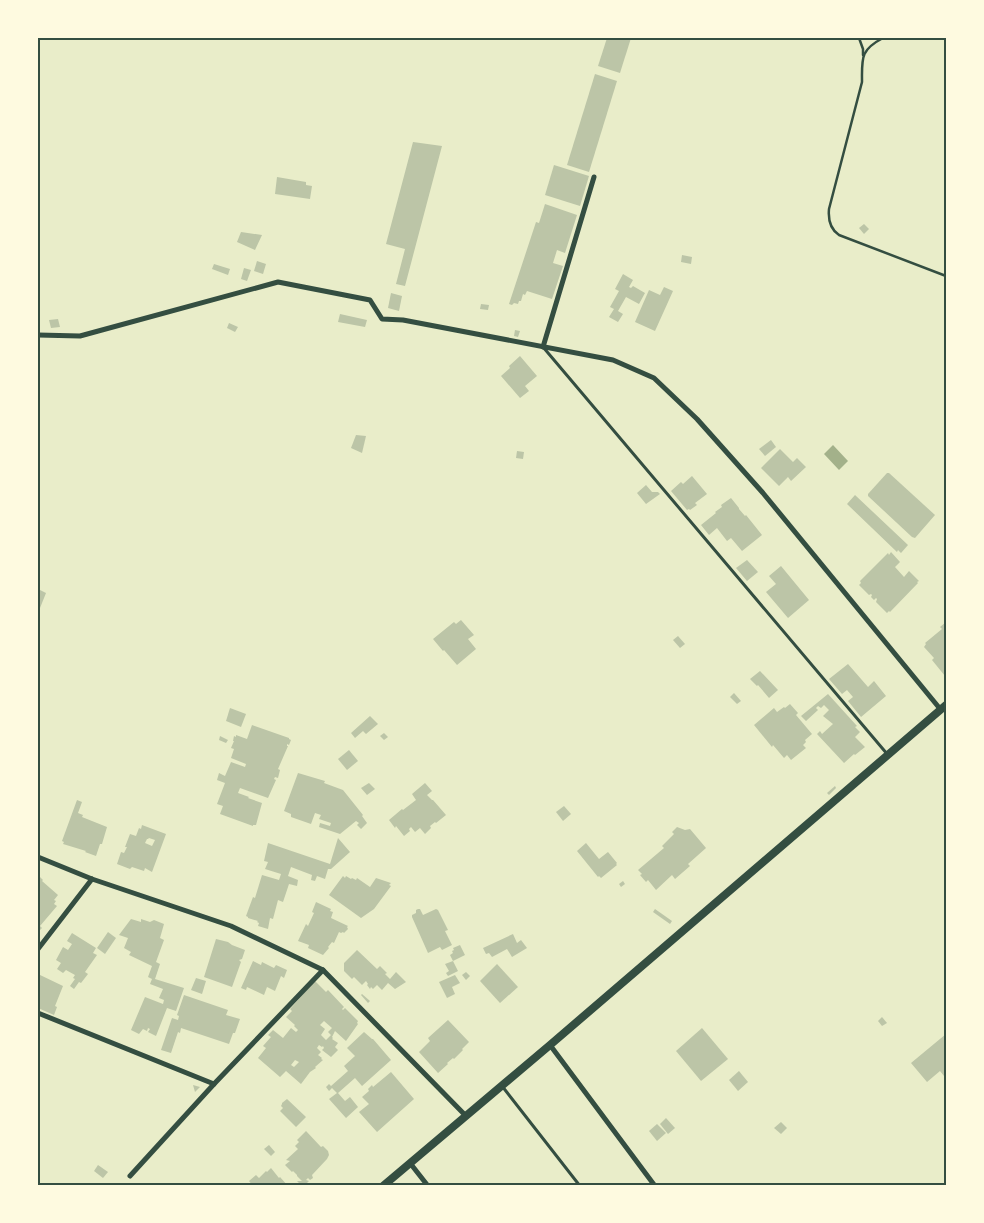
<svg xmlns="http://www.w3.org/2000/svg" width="984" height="1223" font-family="'PT Serif',serif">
<rect width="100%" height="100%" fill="#e9edc9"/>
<polygon fill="#a3b18a" points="833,445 848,461 839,470 824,454"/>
<g fill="#bcc5a7" fill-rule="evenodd">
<polygon points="607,38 631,38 620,73 598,66"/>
<polygon points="595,74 617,81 589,172 567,165"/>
<polygon points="413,142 442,146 405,286 396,284 405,249 386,244"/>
<polygon points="554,165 589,176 580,206 545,195"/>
<polygon points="277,177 306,182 306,185 312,186 310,199 275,194"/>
<polygon points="545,204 577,215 565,253 557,250 553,263 563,266 552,299 527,291 525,295 523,294 521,301 519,301 518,304 514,303 512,305 509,304 536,222 539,223"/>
<polygon points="864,224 869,229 864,234 859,228"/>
<polygon points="241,232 262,235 255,250 237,242"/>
<polygon points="682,255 692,257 691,264 681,262"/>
<polygon points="257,261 266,264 263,274 254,271"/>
<polygon points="214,264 230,269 228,275 212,269"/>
<polygon points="244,268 251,270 247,281 241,279"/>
<polygon points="623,274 633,280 629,287 631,288 633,286 645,293 639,304 626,297 618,311 623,314 618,322 609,317 614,309 610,307 619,291 615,289"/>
<polygon points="664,287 673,291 655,331 635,322 649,290 660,295"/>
<polygon points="391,293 402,296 399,311 388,308"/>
<polygon points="481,304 489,305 488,310 480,309"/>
<polygon points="340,314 367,320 365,327 338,322"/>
<polygon points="58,319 60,327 51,328 49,320"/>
<polygon points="229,323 238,327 235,332 227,328"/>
<polygon points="515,330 520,331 518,337 514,336"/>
<polygon points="520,356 537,376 525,386 529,391 520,398 501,376 510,368 509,366"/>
<polygon points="356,435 366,436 362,453 351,448"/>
<polygon points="771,440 776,447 765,456 759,449"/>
<polygon points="780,449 793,462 797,458 806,467 791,481 788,477 779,486 761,468"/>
<polygon points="517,451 524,452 523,459 516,458"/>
<polygon points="887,473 889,473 935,515 915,538 912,537 868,496 868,494"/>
<polygon points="692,476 707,494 695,503 697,505 690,510 689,509 687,510 671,491 681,482 683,484"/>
<polygon points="646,485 652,492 658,492 660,494 646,504 637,493"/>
<polygon points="855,495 908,545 901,553 898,550 897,552 847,504"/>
<polygon points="731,498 739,508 739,509 745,516 746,515 762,535 742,551 731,538 727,541 717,528 709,535 701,525 716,513 715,512 722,507 721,505"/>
<polygon points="891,552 900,562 895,567 904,577 909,571 919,581 917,582 918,583 890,612 889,611 887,613 876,602 877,599 876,598 874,600 871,597 872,595 871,594 869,595 859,585 861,583 860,581 888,553 889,555"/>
<polygon points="747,560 758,572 747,581 736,568"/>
<polygon points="781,566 809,600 788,618 766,592 776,584 769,576"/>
<polygon points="38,589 46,593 38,613"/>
<polygon points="461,620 474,635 468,639 476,649 457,665 444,650 443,651 433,639 454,622 456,624"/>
<polygon points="946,622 946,675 945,676 932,660 934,658 924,647 926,644 925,643 942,629 940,627"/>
<polygon points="678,636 685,644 680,648 673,640"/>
<polygon points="848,664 868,687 874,681 886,696 861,717 848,701 853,697 847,690 842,694 829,679"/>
<polygon points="760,671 778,690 769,698 758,685 757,686 750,679"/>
<polygon points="734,693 741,701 737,704 730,697"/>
<polygon points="828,694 857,726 855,727 860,732 855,737 865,747 855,755 854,754 844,763 817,734 820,731 822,734 833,724 823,716 829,710 824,705 821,708 818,706 816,708 818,710 806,721 801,716"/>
<polygon points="790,704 798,713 796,715 812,734 805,740 806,742 803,745 806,748 791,760 787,755 784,758 773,745 772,747 754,725 774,708 777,712 784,707 785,708"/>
<polygon points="230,708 246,714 241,727 226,721"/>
<polygon points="370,716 378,724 366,734 363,731 355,738 351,733"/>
<polygon points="252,725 289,738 289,739 291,740 289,745 287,744 287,746 288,746 278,769 280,770 278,778 275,777 274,779 276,780 268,798 240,788 238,793 249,797 248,798 262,803 256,825 253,825 253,826 220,814 223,806 217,804 225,783 217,780 219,773 225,776 231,762 245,767 246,764 231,758 234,749 231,748 234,741 233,741 234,736 236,737 236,735 247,739"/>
<polygon points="384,733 388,737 384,740 380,736"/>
<polygon points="220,736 228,740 226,743 219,740"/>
<polygon points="349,750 358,761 347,770 338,759"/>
<polygon points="298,773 325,781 324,783 343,790 363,815 362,816 367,823 361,829 357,825 359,823 356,821 340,834 319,827 320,823 330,826 331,823 319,819 321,815 315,813 311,824 291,817 291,814 284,811"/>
<polygon points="369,783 375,789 367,795 361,788"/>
<polygon points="425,783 432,791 427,795 432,800 433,800 446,815 436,823 435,822 430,826 431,828 425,834 420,828 415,832 411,827 409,829 410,831 404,836 396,826 395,828 389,820 402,809 403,810 416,800 412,794"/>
<polygon points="835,786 836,788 829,795 827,793"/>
<polygon points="77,800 82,802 78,813 83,815 82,817 107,827 102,844 100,844 96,856 85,852 86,851 63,844 64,842 62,841"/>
<polygon points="564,806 571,814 563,821 556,812"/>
<path d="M142,825L166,834L152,872L145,868L144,871L132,867L130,869L117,864L121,852L124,853L127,847H125L130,834L136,836L139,828L141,829ZM149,838L155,840L152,846L145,843L147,839H148Z"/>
<polygon points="677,827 685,830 690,829 706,848 688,864 690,866 675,879 672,875 656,890 648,880 646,882 640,875 642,874 638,870 664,848 662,846 674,834 672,832"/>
<polygon points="338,838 350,852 331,869 328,869 325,879 317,876 315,881 311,880 312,875 291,867 288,876 298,880 297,886 289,884 283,902 278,900 273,919 270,918 268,929 258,926 259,923 257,922 258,921 248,918 248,917 246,916 253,897 255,898 262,875 279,880 281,874 265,869 268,862 264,861 268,843 330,864"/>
<polygon points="586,843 599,859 608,852 617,863 616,864 617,865 601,878 599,876 598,877 577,851"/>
<polygon points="38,875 43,880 42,881 58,895 54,900 56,901 54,904 57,906 40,926 42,928 39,931 38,930"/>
<polygon points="343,876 345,878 346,876 351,879 352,878 356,880 357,878 370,887 376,878 391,883 389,885 391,886 374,909 361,918 329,895"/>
<polygon points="623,881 625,884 621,887 619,884"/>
<polygon points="316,902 331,909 330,911 333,912 331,918 348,926 347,927 348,929 344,933 343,932 341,933 339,932 334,943 332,942 328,947 329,948 323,955 308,948 309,945 298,941 306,924 308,926 314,913 312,912"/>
<polygon points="418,909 420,909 423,915 436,909 438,910 448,930 445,931 452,945 442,950 440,947 428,953 412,917 412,915 416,913 416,910"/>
<polygon points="655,909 672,921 670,924 653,912"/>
<polygon points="131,919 141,922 141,919 150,922 154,920 164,924 160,938 164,940 156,962 160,964 155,979 184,988 176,1011 167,1008 156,1036 148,1032 150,1029 148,1028 147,1031 143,1029 139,1034 131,1030 145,997 163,1004 164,1000 159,998 163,989 150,984 152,979 148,977 152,966 129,955 131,952 124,948 128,938 119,935"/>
<polygon points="108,932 116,938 105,954 97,948"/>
<polygon points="72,933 96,948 93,953 97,955 85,972 88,974 81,983 79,982 74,989 70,986 75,979 73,978 75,975 66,970 63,973 57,969 61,963 56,960 63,947 68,950 72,944 67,941"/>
<polygon points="513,934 517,943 521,940 527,948 512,957 507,949 492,957 489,953 486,954 483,948"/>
<polygon points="216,939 228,942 232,945 245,950 242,959 239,960 241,962 232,987 204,977"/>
<polygon points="460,945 465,955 453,961 450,955 453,953 452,951 454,950 453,948"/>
<polygon points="357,950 377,969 380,966 387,973 385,974 390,979 396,972 406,982 395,989 388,983 382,990 377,985 373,989 371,987 370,989 367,985 368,984 366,981 362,985 354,977 352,979 344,971 344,963"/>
<polygon points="253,961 261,965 262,962 274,968 276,965 287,970 284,978 281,976 275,991 267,987 264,995 247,987 246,990 241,988"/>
<polygon points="453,961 458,971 448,976 446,973 449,971 445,964"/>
<polygon points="497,964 518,987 500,1003 480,981"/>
<polygon points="466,972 470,976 466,980 462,975"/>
<polygon points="38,974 63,986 55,1006 57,1007 54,1015 38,1008"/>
<polygon points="455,975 460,983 452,987 455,994 447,998 439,982"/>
<polygon points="196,978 206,981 202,994 191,990"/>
<path d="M315,981L326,992L328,990L344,1007L342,1009L343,1010L345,1008L358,1021L357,1023L358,1024L346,1041L335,1031L332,1037L333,1038L332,1039L338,1043L335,1047L338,1050L331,1057L322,1050L324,1048L323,1046L322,1047L319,1045L317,1048L321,1052L318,1055L322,1058L321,1059L323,1060L315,1067L316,1068L310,1072L301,1084L286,1071L280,1077L258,1058L266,1048L263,1046L271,1037L268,1035L273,1030L283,1038L291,1028L296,1032L298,1030L294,1026L295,1025L286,1017L292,1011L290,1009ZM324,1021L332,1028L328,1032L331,1035L326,1040L321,1035L325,1029L320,1025ZM295,1060L299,1062L294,1067L291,1065Z"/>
<polygon points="362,994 370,1001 368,1003 361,995"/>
<polygon points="184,995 228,1010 226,1015 240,1019 235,1033 233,1033 229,1044 181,1028 180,1033 178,1032 171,1053 161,1050 162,1047 172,1018 178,1020 179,1016 177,1015"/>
<polygon points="882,1017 887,1023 882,1026 878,1021"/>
<polygon points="448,1020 469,1042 462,1049 463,1050 454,1059 453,1058 447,1063 448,1064 438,1073 419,1052 430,1041 428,1038"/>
<polygon points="702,1028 728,1059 701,1081 676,1051"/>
<polygon points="364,1032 372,1039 373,1039 391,1060 362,1086 355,1078 338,1093 345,1101 350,1097 358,1107 346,1118 329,1099 337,1093 332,1088 329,1091 326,1087 329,1084 331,1086 348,1071 344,1066 355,1056 347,1048"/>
<polygon points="946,1034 946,1073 944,1076 940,1071 927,1082 911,1063"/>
<polygon points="739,1071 748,1082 738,1091 729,1080"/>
<polygon points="391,1072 414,1099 377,1132 359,1112 369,1104 362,1097 369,1091 368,1089 372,1085 373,1087"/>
<polygon points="193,1085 200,1087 195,1092"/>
<polygon points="287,1099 306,1117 296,1127 280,1111 283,1108 281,1106 282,1104 282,1103"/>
<polygon points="666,1118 675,1128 668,1134 660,1124"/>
<polygon points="781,1122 787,1128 781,1134 774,1128"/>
<polygon points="657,1124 666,1133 657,1141 649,1131"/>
<polygon points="306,1131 321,1147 323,1146 328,1151 329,1155 327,1159 312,1175 313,1178 310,1180 308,1178 306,1180 309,1181 305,1185 302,1186 297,1181 302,1181 297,1176 297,1175 293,1171 292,1172 285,1165 290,1161 286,1160 298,1149 295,1146 299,1142 297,1140"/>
<polygon points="269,1145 275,1152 271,1156 264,1149"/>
<polygon points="98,1165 108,1172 103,1178 94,1171"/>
<polygon points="271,1168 279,1178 280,1177 288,1186 253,1186 249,1181 256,1175 259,1178 266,1171 267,1172"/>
</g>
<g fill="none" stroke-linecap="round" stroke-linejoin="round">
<g stroke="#344e41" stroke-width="2.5">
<polyline points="859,38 863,49 863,55"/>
<path d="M883,38C860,50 862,58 862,82L829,209C828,220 830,229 839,235L946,276"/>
</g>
<g stroke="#344e41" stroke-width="3">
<polyline points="543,347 888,755"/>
<polyline points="502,1086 580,1186"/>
</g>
<g stroke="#344e41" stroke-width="5">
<polyline points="38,335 80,336 278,282 370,300 382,319 403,320 613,360 654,378 697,419 763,493 941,710"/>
<polyline points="543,347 594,177"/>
<polyline points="38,857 92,879 231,926 323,970 466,1116"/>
<polyline points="38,949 92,879"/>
<polyline points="38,1013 214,1084"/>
<polyline points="550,1045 655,1186"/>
<polyline points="410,1163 428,1186"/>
<polyline points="130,1176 214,1084 323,970"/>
</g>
<polyline stroke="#344e41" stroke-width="8" points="383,1186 550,1045 946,705"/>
</g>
<rect width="984" height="1223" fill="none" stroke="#fefae0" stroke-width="78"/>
<rect x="39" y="39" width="906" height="1145" fill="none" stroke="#344e41" stroke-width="2"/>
</svg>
